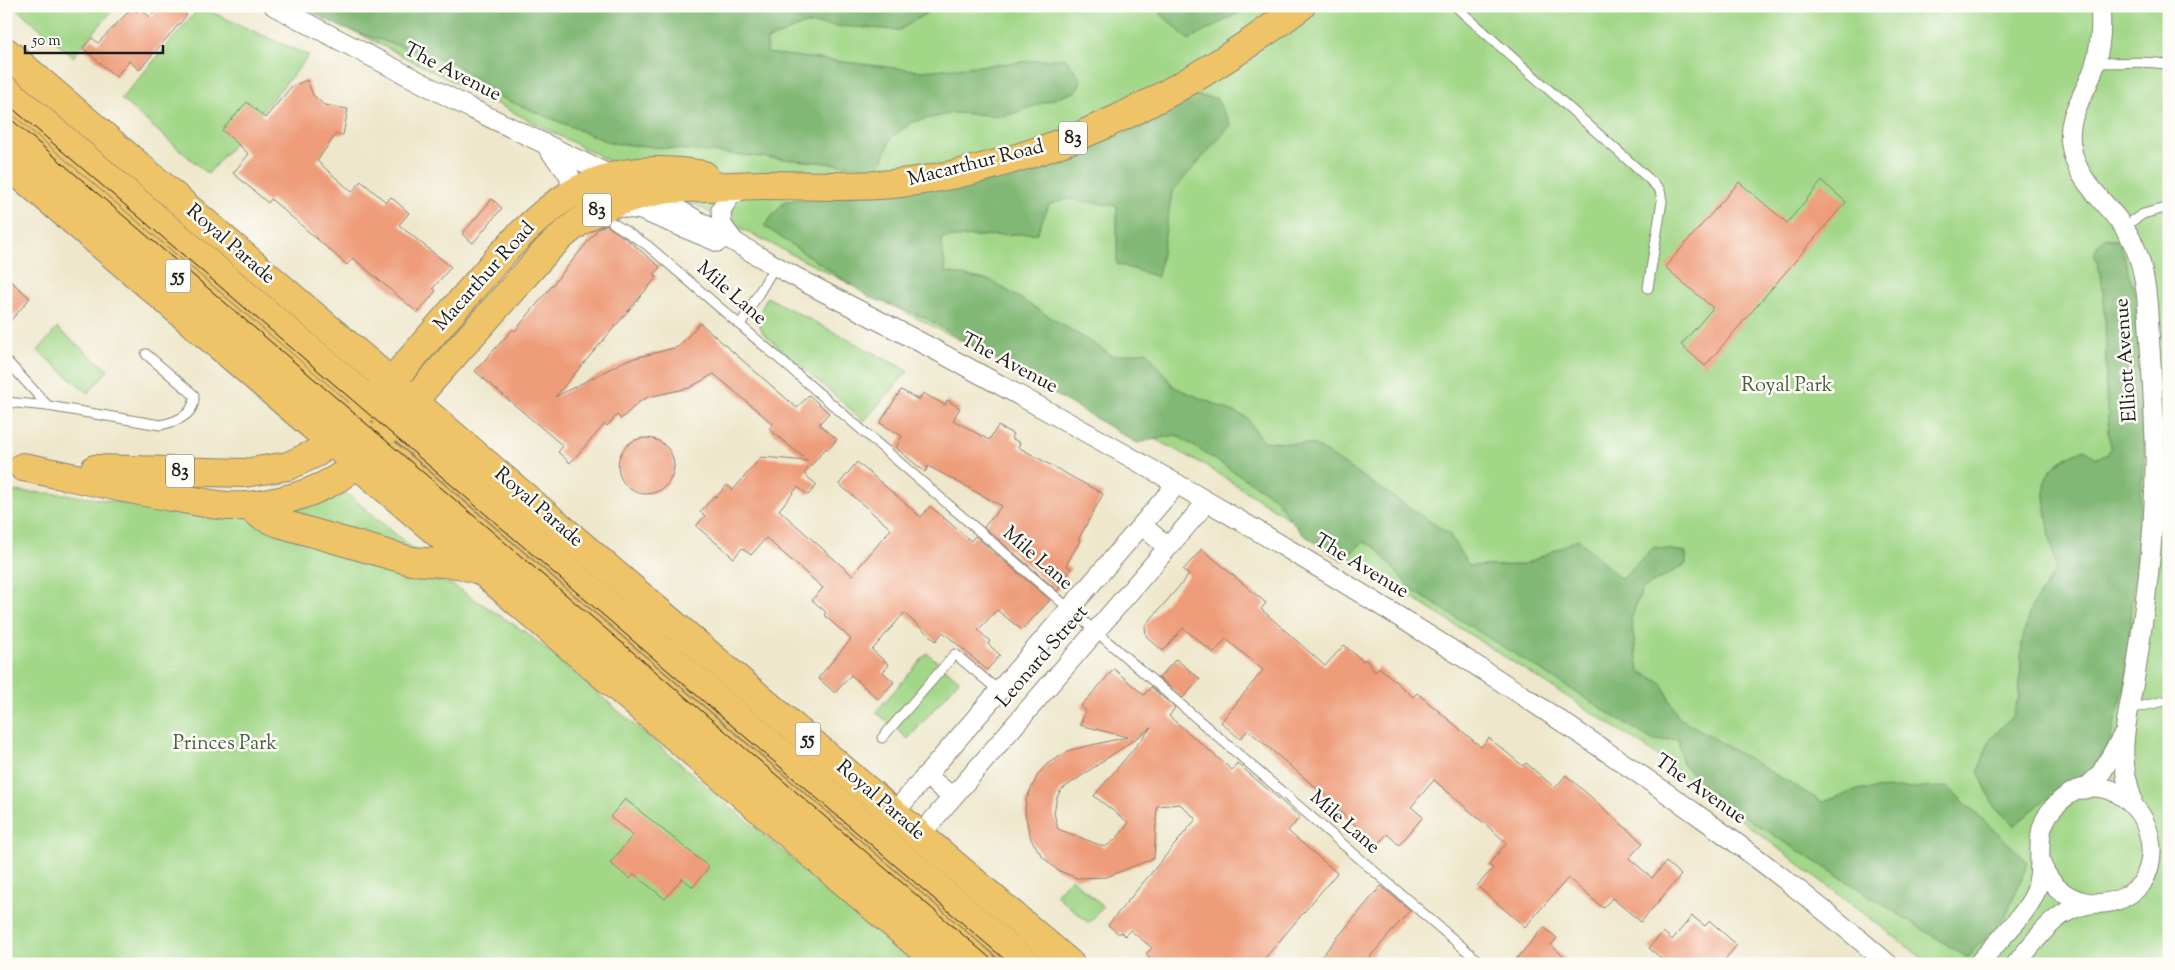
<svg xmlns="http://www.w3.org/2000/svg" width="2175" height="970" font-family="'Sorts Mill Goudy',serif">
<rect width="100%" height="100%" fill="#fdfcf7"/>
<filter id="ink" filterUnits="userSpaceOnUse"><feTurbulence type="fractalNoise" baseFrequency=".02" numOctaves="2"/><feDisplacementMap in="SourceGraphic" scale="10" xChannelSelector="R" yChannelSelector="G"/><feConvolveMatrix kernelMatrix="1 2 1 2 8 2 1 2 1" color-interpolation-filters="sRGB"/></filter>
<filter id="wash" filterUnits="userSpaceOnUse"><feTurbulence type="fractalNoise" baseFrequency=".0096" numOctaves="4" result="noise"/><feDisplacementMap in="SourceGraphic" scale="20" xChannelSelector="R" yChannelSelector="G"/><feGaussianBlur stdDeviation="1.12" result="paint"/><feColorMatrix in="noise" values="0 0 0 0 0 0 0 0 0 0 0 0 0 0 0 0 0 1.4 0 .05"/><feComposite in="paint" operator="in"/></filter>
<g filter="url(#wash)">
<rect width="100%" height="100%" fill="#eee7cb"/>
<g fill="#a2d788" stroke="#5f7a52">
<polygon points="14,6 116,6 73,57"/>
<polygon points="305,6 2169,6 2169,964 1930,964 1644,746 1205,465"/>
<polygon points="200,7 309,56 208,174 121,99"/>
<polygon points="767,297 908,371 864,421 763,333 757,318"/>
<polygon points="57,328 108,370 88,393 38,351"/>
<polygon points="6,491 63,494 210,515 251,516 281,532 454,586 527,633 915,964 6,964"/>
<polygon points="344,491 418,553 278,512"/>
<polygon points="927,653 959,680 908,739 876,712"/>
<polygon points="1071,878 1103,907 1089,923 1056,895"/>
</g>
<g fill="#81b874" stroke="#4e6a48">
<polygon points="300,6 937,6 900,30 805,24 767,40 767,53 922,71 1065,58 1081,78 1077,91 1006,116 953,113 913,122 891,137 880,168 610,143 497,96 455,64 343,28"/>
<polygon points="1162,6 1251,6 1189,40 1161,14"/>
<polygon points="1190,95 1216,98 1231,125 1172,192 1158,277 1117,264 1117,206 1067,199 1049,205 1037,233 941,238 946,272 992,281 1113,356 1146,351 1174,387 1246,417 1263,441 1315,445 1449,534 1469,566 1523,565 1578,539 1621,579 1654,547 1686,552 1686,564 1642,589 1631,619 1639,671 1662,683 1678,717 1822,802 1861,789 1948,787 2028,862 2006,916 1968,958 1723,803 1683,765 1678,739 1654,741 1412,590 1375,547 1363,542 1343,561 1301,533 1274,497 1176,435 1137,443 924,317 869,297 764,226 785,201 983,183 1126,133"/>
<path d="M2106,238L2119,241L2135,293L2145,440L2126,683L2105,758L2088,777L2041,803L2015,825L1994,807L1978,771L1990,740L2013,715L2019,696L2022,642L2030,609L2056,570C2053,550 2040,493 2047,476C2052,464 2074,453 2085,449L2096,458L2108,454L2110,448C2109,429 2107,411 2106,393C2105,364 2109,275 2093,255L2099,243Z"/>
</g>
<g id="blocks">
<g fill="#ee9c79" fill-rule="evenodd">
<polygon points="160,6 177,6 187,15 139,70 129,61 116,77 83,48 92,38 98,43 132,8 137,12 140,8 150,17"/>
<polygon points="307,80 313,95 324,105 348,109 343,135 336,134 317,161 352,192 361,181 386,202 391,197 409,213 399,225 451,267 433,288 436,291 418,313 353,258 347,265 271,199 268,203 233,173 249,154 222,130 247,102 265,118 292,86"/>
<polygon points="1822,181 1846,202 1705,366 1681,345 1713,308 1665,267 1739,182 1787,223"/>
<polygon points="492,199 502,208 473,243 462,234"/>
<polygon points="607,224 610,228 628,240 660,267 654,274 657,277 555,397 627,360 678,347 700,323 797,408 809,395 829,413 819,424 837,439 828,450 826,448 804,474 817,485 808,495 798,487 779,510 852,575 891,529 839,484 857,462 921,517 930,506 971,541 975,536 1050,600 1022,630 997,610 978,630 990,641 988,644 1000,655 987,670 943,632 936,641 904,613 872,650 889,665 883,672 894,682 878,699 851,675 835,693 818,678 851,639 824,615 826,612 812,600 823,588 766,538 751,555 742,548 734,558 696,526 705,516 700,512 714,496 716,497 727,485 733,490 761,457 808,461 769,429 773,424 714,374 689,388 648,397 639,402 621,419 617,415 607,426 605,424 570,463 558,452 563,446 477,373 475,371 513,329 515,331 599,228"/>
<polygon points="6,277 30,298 6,326"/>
<polygon points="901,390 919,400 923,393 945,405 947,400 960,408 953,420 989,440 998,426 1013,434 1011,438 1020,443 1018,447 1103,494 1078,540 1080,541 1066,565 1071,568 1058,591 984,527 1002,506 928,466 925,472 896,448 902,436 880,423"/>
<circle cx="646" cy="466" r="28"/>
<polygon points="1202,549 1266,603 1261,609 1325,666 1344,645 1363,661 1365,659 1375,672 1379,667 1413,697 1417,693 1481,747 1489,738 1523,766 1526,763 1555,788 1566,775 1643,843 1629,858 1652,878 1666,862 1681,875 1641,922 1612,898 1603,908 1568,878 1525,927 1477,886 1493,868 1488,865 1507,843 1434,780 1411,807 1423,817 1412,830 1399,845 1387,834 1378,845 1325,799 1327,797 1248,730 1240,739 1221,722 1263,670 1226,639 1214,653 1183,628 1163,651 1146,636 1145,626 1189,575 1183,570"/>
<polygon points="1176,659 1200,679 1183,698 1159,678"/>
<path d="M1114,669L1144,695L1151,687L1175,708L1169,716L1232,770L1237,763L1300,817L1288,831L1337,873L1260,964H1144L1150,957L1146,954L1152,948L1130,930L1125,936L1121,932L1119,934L1108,925L1196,819L1180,804L1157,806L1154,858L1107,877L1077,878L1057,870L1042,856L1031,839L1025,814L1026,800L1038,774L1047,764L1070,750L1127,737L1080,725L1086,711L1081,706ZM1151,728L1094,796L1129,823L1116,839L1105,847L1058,829L1054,813L1057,797L1061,790Z"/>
<polygon points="625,799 709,867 693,887 682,878 665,899 634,874 630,879 610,863 633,835 610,817"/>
<polygon points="1381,886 1410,910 1364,964 1315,964"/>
<polygon points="1692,916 1705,926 1710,921 1737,945 1721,964 1668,964 1649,948 1663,932 1672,940"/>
<polygon points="1544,927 1557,938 1551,945 1572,964 1512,964"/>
</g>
</g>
</g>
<g filter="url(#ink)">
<use href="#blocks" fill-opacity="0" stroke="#858274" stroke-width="1"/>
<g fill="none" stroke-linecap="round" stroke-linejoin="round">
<defs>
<g id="lane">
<polyline points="1455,6 1649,179 1660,190 1662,201 1648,288"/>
<path d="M2096,62C2120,65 2145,59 2169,65"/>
<polyline points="613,223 647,245 1482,964"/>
<polyline points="2123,227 2143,214 2169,207"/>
<polyline points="740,325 775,266"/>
<polyline points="6,360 48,406"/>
<path d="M6,402L48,406L160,425C176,422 196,415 194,395L146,354"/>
<polyline points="2129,709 2169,700"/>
<polyline points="882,738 955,654 999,691"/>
</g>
<g id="street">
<polyline points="274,6 472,109 612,176"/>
<path d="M2100,6C2102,28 2101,47 2094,68C2086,94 2066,115 2071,145C2077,188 2117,207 2134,245C2148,276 2148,313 2150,347C2152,378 2154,410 2155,442C2156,495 2152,550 2145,603C2142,627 2139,652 2135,676C2127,722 2116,752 2132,798"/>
<polyline points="549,150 570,176 570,195"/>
<path d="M646,193C691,214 731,241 774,265C827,295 883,322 937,351C1132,455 1323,566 1508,686C1639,772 1770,861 1888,964"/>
<polyline points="615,206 641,210 718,242"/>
<polyline points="733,240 722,225 721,210 731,195 748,187"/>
<polyline points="1142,525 1167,547"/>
<polyline points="926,775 952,797"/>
<polyline points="2085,789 2100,775 2122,737"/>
<polyline points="894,813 1177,484"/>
<polyline points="920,835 1207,502"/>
<path d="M1978,964C1994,945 2026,915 2035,893C2048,860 2027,830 2059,802C2111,755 2175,829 2142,883C2111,919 2053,905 2040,860"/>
<path d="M2016,964C2037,939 2056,908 2090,904"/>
</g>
<g id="primary">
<polyline points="6,52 391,382"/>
<polyline points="6,90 372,403"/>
<polyline points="6,128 351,423"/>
<polyline points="6,163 330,441"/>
</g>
<g id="highway">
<polyline points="391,382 1070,964"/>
<polyline points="381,410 1027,964"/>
<polyline points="361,432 982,964"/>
<polyline points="343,452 940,964"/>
<path d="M23,467C72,477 122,488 172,497C197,501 223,508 248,506C287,502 327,490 357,464L547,250C585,211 617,198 669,189C701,187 733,186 764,185C807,185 850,188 893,184C1043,168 1182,96 1301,6"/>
<path d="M95,469L244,473L288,466L316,453L330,441L391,382L500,256C562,188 609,160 704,175"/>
<polyline points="248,506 262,516 279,523 411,561 459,564 479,570"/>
</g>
</defs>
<use href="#lane" stroke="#858274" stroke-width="11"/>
<use href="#street" stroke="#858274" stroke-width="21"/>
<use href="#primary" stroke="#858274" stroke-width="30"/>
<use href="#highway" stroke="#858274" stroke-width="30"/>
<use href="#lane" stroke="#fff" stroke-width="9"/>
<use href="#street" stroke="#fff" stroke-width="19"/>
<use href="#primary" stroke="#efc469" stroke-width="28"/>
<use href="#highway" stroke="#efc469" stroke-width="28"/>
<g stroke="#1c1c1c" stroke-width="1">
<polyline points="6,103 1010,964"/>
<polyline points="6,115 997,964"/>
</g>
</g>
</g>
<g text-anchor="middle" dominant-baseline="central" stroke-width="5" stroke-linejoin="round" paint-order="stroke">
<g fill="#fdfcf7" stroke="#605f5e" stroke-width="1">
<rect x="1059" y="121.5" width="28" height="33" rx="4"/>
<rect x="583" y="193.5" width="28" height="33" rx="4"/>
<rect x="165.5" y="259.5" width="25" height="33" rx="4"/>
<rect x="166" y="454.5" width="28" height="33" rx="4"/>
<rect x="795.5" y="722.5" width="25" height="33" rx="4"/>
</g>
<g font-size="19" font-weight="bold" fill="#1c1c1c">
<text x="1073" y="138">83</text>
<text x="597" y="210">83</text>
<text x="178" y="276">55</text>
<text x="180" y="471">83</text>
<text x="808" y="739">55</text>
</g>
<g font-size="20" fill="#1c1c1c" stroke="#fdfcf7">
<text transform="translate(452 73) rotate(27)">The Avenue</text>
<text transform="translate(976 164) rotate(-14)">Macarthur Road</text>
<text transform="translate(230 245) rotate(41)">Royal Parade</text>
<text transform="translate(485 277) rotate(-48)">Macarthur Road</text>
<text transform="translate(731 294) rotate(41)">Mile Lane</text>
<text transform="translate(2127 360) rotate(-94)">Elliott Avenue</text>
<text transform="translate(1009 364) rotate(28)">The Avenue</text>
<text transform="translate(538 508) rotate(41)">Royal Parade</text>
<text transform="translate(1037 559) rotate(41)">Mile Lane</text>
<text transform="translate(1361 567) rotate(31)">The Avenue</text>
<text transform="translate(1043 657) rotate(-49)">Leonard Street</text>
<text transform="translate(1700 790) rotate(35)">The Avenue</text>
<text transform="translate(880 801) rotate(41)">Royal Parade</text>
<text transform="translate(1344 823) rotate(41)">Mile Lane</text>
</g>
<g font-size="20" fill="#4b5d42" stroke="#fdfcf7">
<text x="1787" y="386">Royal Park</text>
<text x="225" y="744">Princes Park</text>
</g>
</g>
<rect width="2175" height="970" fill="none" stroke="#fdfcf7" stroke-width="25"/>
<path d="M25 45v8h138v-8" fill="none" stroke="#1c1c1c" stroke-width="2.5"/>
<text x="32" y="45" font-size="15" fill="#1c1c1c" stroke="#fdfcf7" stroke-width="4" paint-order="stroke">50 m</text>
</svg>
